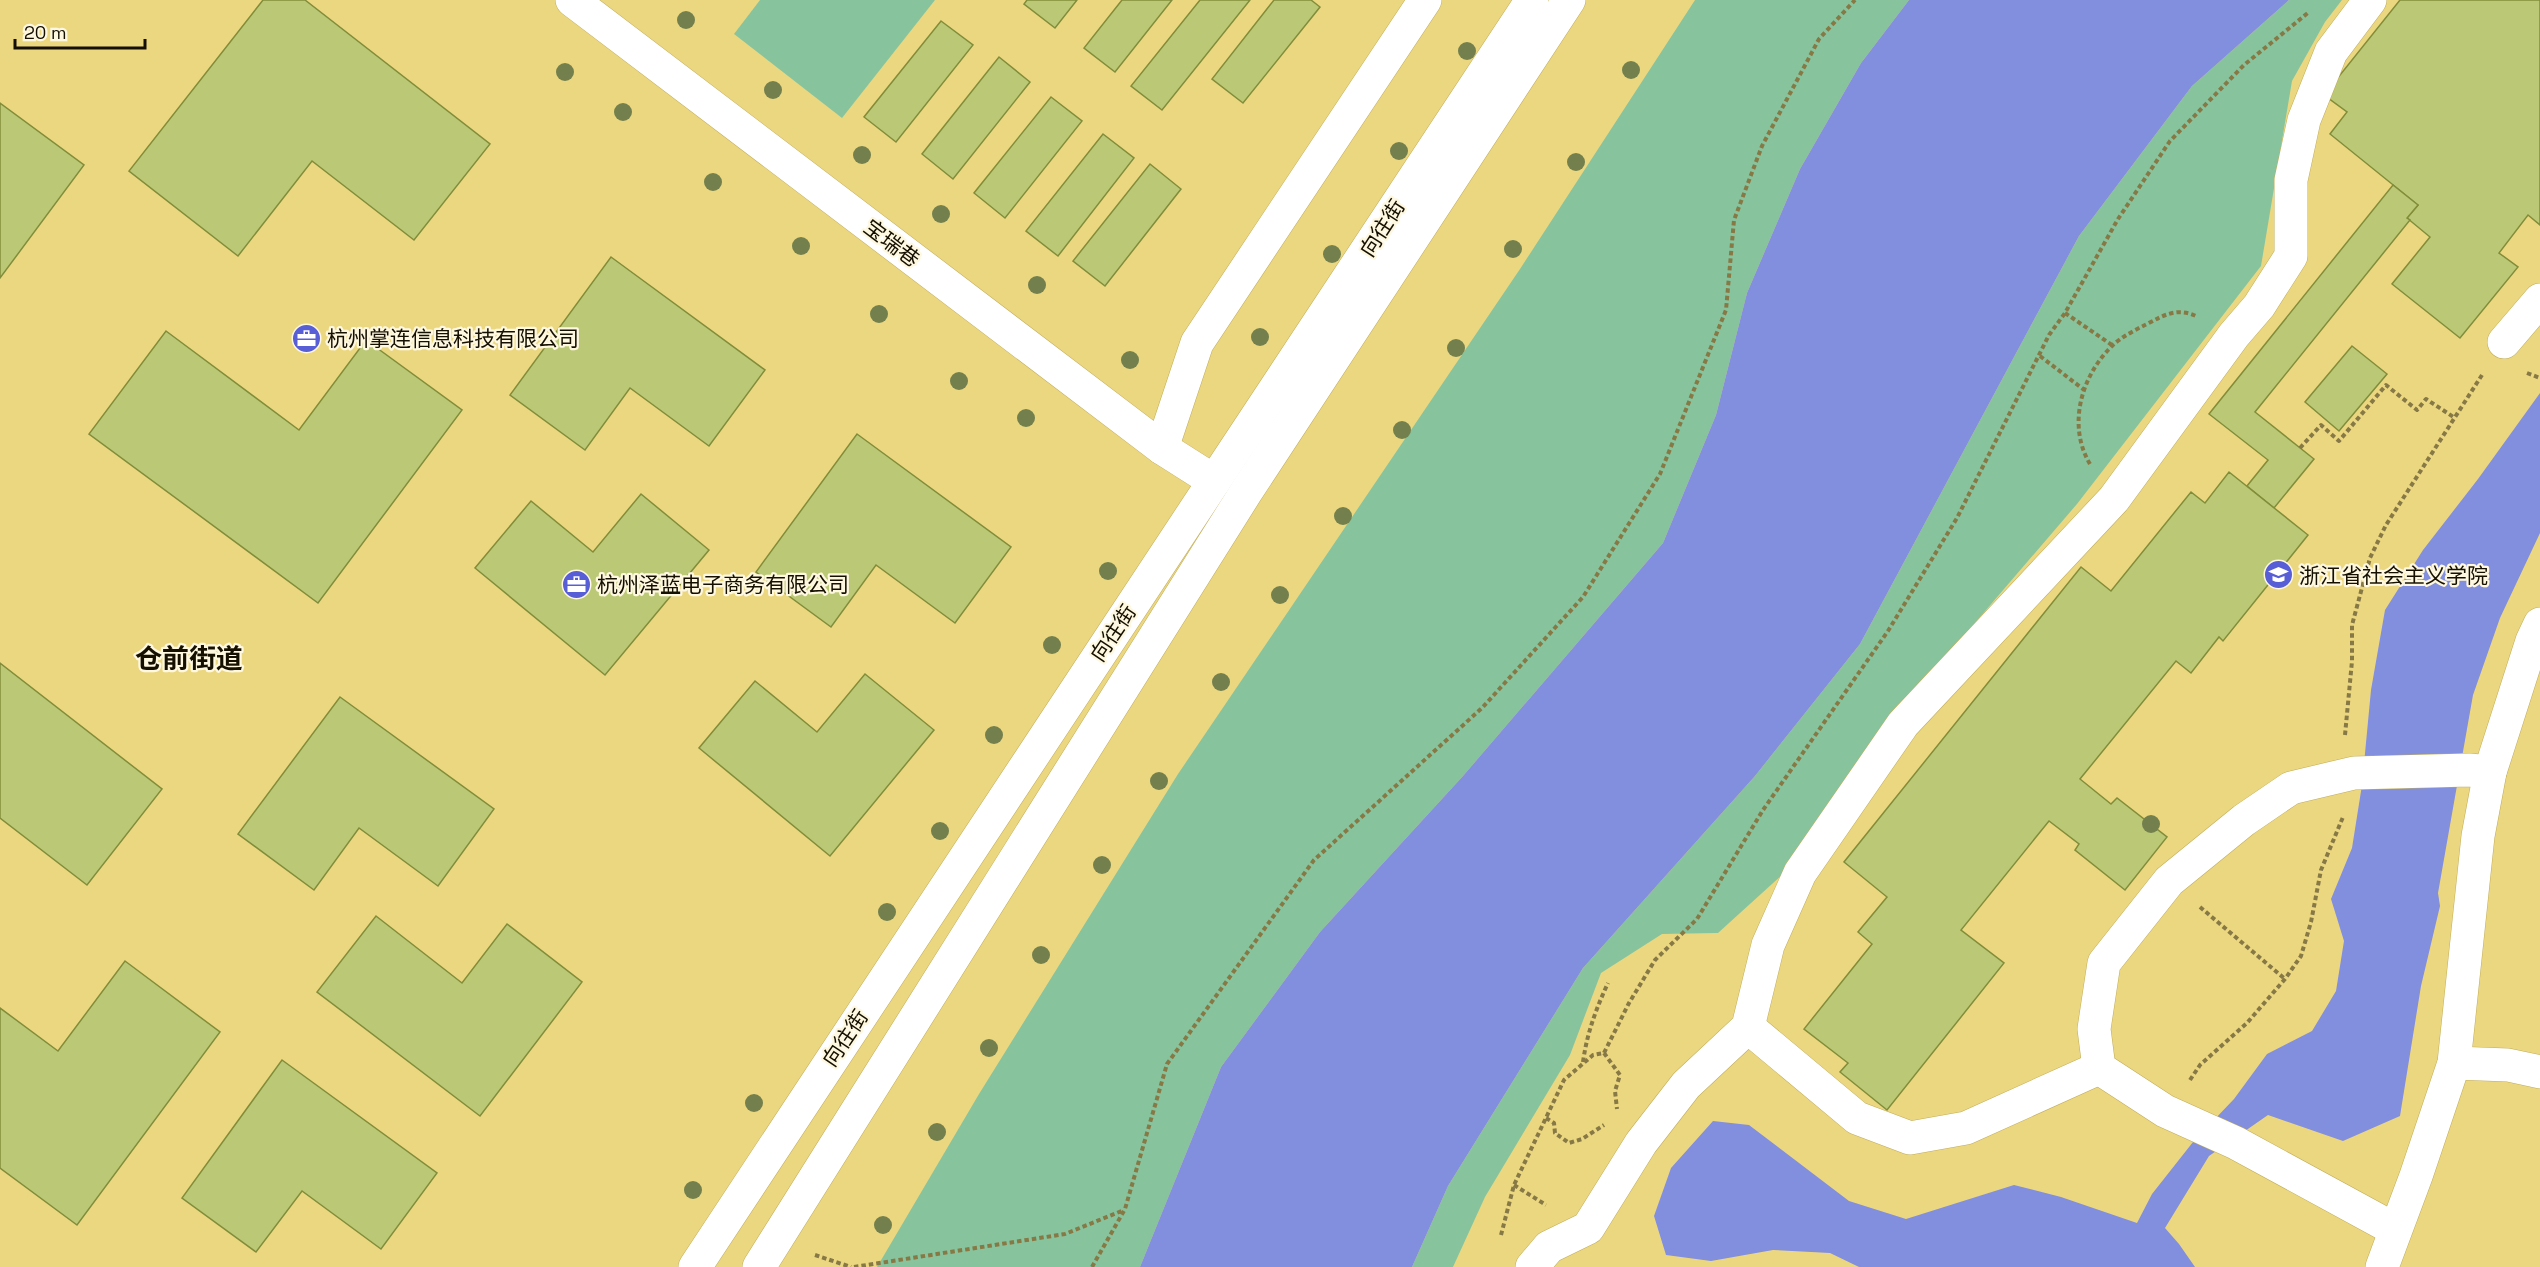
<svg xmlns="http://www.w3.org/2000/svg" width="2540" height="1267" font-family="'Space Grotesk','Noto Sans SC',sans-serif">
<rect width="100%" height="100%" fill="#ecd781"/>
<g fill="#87c49e">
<polygon points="760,0 935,0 842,118 734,34"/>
<polygon points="1695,0 1909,0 1861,63 1800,169 1747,293 1716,415 1663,543 1463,776 1320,932 1221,1067 1140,1267 877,1267 979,1094 1178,774 1520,269"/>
<polygon points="2289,0 2342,0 2325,22 2292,81 2261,266 2077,504 1956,645 1783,874 1718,933 1662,934 1601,973 1570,1055 1485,1197 1453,1267 1412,1267 1448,1186 1583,968 1755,776 1860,644 2079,236 2192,86"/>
</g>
<g fill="#828ede">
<polygon points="1909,0 2289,0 2192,86 2079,236 1860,644 1755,776 1583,968 1448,1186 1412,1267 1140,1267 1221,1067 1320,932 1463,776 1663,543 1716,415 1747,293 1800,169 1861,63"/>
<polygon points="2540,393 2540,533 2500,618 2473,695 2438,893 2440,906 2421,986 2400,1116 2343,1141 2268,1115 2209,1156 2165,1228 2179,1244 2195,1267 1859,1267 1830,1253 1773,1250 1711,1261 1666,1255 1654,1216 1671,1168 1713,1121 1749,1125 1849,1201 1906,1219 2014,1185 2061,1197 2137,1223 2152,1194 2193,1142 2234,1099 2267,1054 2312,1031 2336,991 2344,941 2331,899 2352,848 2362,785 2371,690 2385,610 2423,550 2478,479"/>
</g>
<g fill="#bbc875" stroke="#828d3a" stroke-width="1.5">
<polygon points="263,0 305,0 490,144 414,240 312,161 238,256 129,171"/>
<polygon points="1027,0 1077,0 1055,28 1024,4"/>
<polygon points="1122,0 1172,0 1115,72 1084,48"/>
<polygon points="1200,0 1250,0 1162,110 1131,86"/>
<polygon points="1274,0 1311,0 1320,7 1243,103 1212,79"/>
<polygon points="2400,0 2540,0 2540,225 2528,215 2499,253 2518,267 2460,338 2392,284 2430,237 2407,218 2418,205 2330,134 2347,112 2324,95"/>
<polygon points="941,21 973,45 896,142 864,117"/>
<polygon points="999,57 1030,82 953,179 922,154"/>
<polygon points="1051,97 1082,121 1005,218 974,193"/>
<polygon points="0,103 84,165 0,278"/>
<polygon points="1103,134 1134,158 1058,256 1026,231"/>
<polygon points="1150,164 1181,189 1105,286 1073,261"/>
<polygon points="2393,185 2418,205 2407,218 2410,220 2255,412 2314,459 2274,508 2247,486 2268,460 2209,414"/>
<polygon points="611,257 765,370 709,446 630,388 585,450 510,395"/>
<polygon points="166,331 299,430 366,340 462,410 318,603 89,434"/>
<polygon points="2352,346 2387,374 2339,431 2305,402"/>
<polygon points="857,434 1011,547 955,623 876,565 831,627 756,572"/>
<polygon points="2229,472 2308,535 2223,641 2219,637 2191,673 2176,661 2080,779 2111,804 2117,798 2167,837 2125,890 2075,850 2079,844 2049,821 1961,930 2004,963 1887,1110 1840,1072 1848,1063 1804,1029 1872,944 1858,932 1887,897 1844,862 2081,567 2111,591 2191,492 2205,503"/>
<polygon points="641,494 709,550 605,675 475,568 531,501 593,552"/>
<polygon points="0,663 162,789 87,885 0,818"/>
<polygon points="865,674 934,730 830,856 699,748 755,681 817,732"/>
<polygon points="340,697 494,809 438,886 359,828 314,890 238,834"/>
<polygon points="376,916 462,983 507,924 582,982 480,1116 317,992"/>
<polygon points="125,961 220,1032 77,1225 0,1168 0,1008 58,1051"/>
<polygon points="282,1060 437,1173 381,1249 302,1191 256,1252 182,1198"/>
</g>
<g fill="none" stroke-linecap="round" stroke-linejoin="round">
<defs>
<g id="minor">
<polyline points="572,0 1162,448 1214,481"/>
<polyline points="2504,342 2540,300"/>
<polyline points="1162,448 1197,343 1425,0"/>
<polyline points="1748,1027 1857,1118 1910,1138 1966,1128 2099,1068"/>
<polyline points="2454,1063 2508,1065 2540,1072"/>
<polyline points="2394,1229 2236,1143 2165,1111 2099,1068 2094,1029 2104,963 2169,881 2244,820 2291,788 2354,773 2469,770 2490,772"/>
<polyline points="695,1267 1532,0"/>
<polyline points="759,1267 1246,492 1569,0"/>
<polyline points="1532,1267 1549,1247 1588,1228 1641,1143 1686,1085 1748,1027 1768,945 1800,873 1903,724 2114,499 2234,335 2259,306 2291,256 2291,180 2304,120 2331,52 2370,0"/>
<polyline points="2382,1267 2416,1176 2454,1063 2478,836 2490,772 2532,641 2540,624"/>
</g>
</defs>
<use href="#minor" stroke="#c1ad58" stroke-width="34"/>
<g stroke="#877945" stroke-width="4" stroke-dasharray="4.5 3" stroke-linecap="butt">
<polyline points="2065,313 2112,345"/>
<polyline points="2040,356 2083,389"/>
<polyline points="2527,373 2540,378"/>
<polyline points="2300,448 2321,425 2339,441 2386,385 2417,410 2426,399 2455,418"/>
<path d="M2090,464C2067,426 2081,376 2112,346C2121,337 2135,330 2147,324C2166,314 2178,307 2198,317"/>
<polyline points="2345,735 2352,661 2352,625 2370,558 2386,525 2482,375"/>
<polyline points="2200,907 2285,979"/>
<polyline points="1604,1053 1620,1075 1615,1091 1617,1109"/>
<path d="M1583,1062C1587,1033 1596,1009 1608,983"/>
<polyline points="2190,1080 2200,1065 2247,1023 2285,979 2301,956 2311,922 2321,870 2343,817"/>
<polyline points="1546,1118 1554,1123 1555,1133 1569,1143 1582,1139 1604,1125"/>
<polyline points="1514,1185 1546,1205"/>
<polyline points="1501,1235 1514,1185 1564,1080 1593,1055 1604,1053 1629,1003 1655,960 1697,919 1763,810 1888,631 1957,518 2049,335 2065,313 2118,219 2170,141 2244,65 2309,12"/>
<polyline points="815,1255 851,1267"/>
<polyline points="854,1267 1065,1234 1124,1210"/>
<polyline points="1092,1267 1125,1209 1167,1064 1314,860 1482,708 1583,597 1660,474 1726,310 1734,220 1762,146 1819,39 1855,0"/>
</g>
<use href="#minor" stroke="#fff" stroke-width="33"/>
</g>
<g fill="#73804d">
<circle cx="686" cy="20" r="9"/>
<circle cx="1467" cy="51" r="9"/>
<circle cx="1631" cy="70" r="9"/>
<circle cx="565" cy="72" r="9"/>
<circle cx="773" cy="90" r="9"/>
<circle cx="623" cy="112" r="9"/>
<circle cx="1399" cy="151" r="9"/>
<circle cx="862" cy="155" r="9"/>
<circle cx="1576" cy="162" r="9"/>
<circle cx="713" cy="182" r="9"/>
<circle cx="941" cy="214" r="9"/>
<circle cx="801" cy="246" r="9"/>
<circle cx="1513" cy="249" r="9"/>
<circle cx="1332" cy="254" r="9"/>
<circle cx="1037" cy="285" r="9"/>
<circle cx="879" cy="314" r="9"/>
<circle cx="1260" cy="337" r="9"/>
<circle cx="1456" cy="348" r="9"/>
<circle cx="1130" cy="360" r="9"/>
<circle cx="959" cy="381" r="9"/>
<circle cx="1026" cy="418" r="9"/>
<circle cx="1402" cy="430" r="9"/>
<circle cx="1343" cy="516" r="9"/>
<circle cx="1108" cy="571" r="9"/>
<circle cx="1280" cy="595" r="9"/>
<circle cx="1052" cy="645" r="9"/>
<circle cx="1221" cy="682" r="9"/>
<circle cx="994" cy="735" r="9"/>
<circle cx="1159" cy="781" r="9"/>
<circle cx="2151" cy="824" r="9"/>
<circle cx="940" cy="831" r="9"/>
<circle cx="1102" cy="865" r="9"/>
<circle cx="887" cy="912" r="9"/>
<circle cx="1041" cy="955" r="9"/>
<circle cx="989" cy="1048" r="9"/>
<circle cx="754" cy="1103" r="9"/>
<circle cx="937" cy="1132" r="9"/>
<circle cx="693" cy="1190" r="9"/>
<circle cx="883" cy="1225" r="9"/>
</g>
<defs>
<symbol id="office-disc" viewBox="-11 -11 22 22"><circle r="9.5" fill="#585ed5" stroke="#fef8e0"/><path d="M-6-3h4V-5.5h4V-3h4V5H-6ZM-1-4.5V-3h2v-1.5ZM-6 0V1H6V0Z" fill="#fff"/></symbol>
<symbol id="school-disc" viewBox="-11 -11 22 22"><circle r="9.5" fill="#585ed5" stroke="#fef8e0"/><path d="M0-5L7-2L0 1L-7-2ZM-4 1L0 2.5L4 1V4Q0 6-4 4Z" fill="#fff"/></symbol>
</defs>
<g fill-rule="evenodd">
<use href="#office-disc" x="290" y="322" width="33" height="33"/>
<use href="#school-disc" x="2262" y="558" width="33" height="33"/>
<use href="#office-disc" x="560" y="568" width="33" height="33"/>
</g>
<g text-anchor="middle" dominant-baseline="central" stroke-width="4.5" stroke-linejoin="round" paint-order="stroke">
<g font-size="21" fill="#150f00" stroke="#fef8e0">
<text transform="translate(1382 228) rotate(-57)">向往街</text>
<text transform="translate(892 243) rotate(37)">宝瑞巷</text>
<text transform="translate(1113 633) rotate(-56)">向往街</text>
<text transform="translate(845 1038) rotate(-56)">向往街</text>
</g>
<g font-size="21" fill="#150f00" stroke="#fef8e0" text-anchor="start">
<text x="327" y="338">杭州掌连信息科技有限公司</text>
<text x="2299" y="575">浙江省社会主义学院</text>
<text x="597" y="584">杭州泽蓝电子商务有限公司</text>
</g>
<g font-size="27" font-weight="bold" fill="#150f00" stroke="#fef8e0">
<text x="189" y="658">仓前街道</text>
</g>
</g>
<path d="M15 39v9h130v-9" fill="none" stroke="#150f00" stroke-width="3"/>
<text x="24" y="39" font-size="18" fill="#150f00" stroke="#fef8e0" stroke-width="4.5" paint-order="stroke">20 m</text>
</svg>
